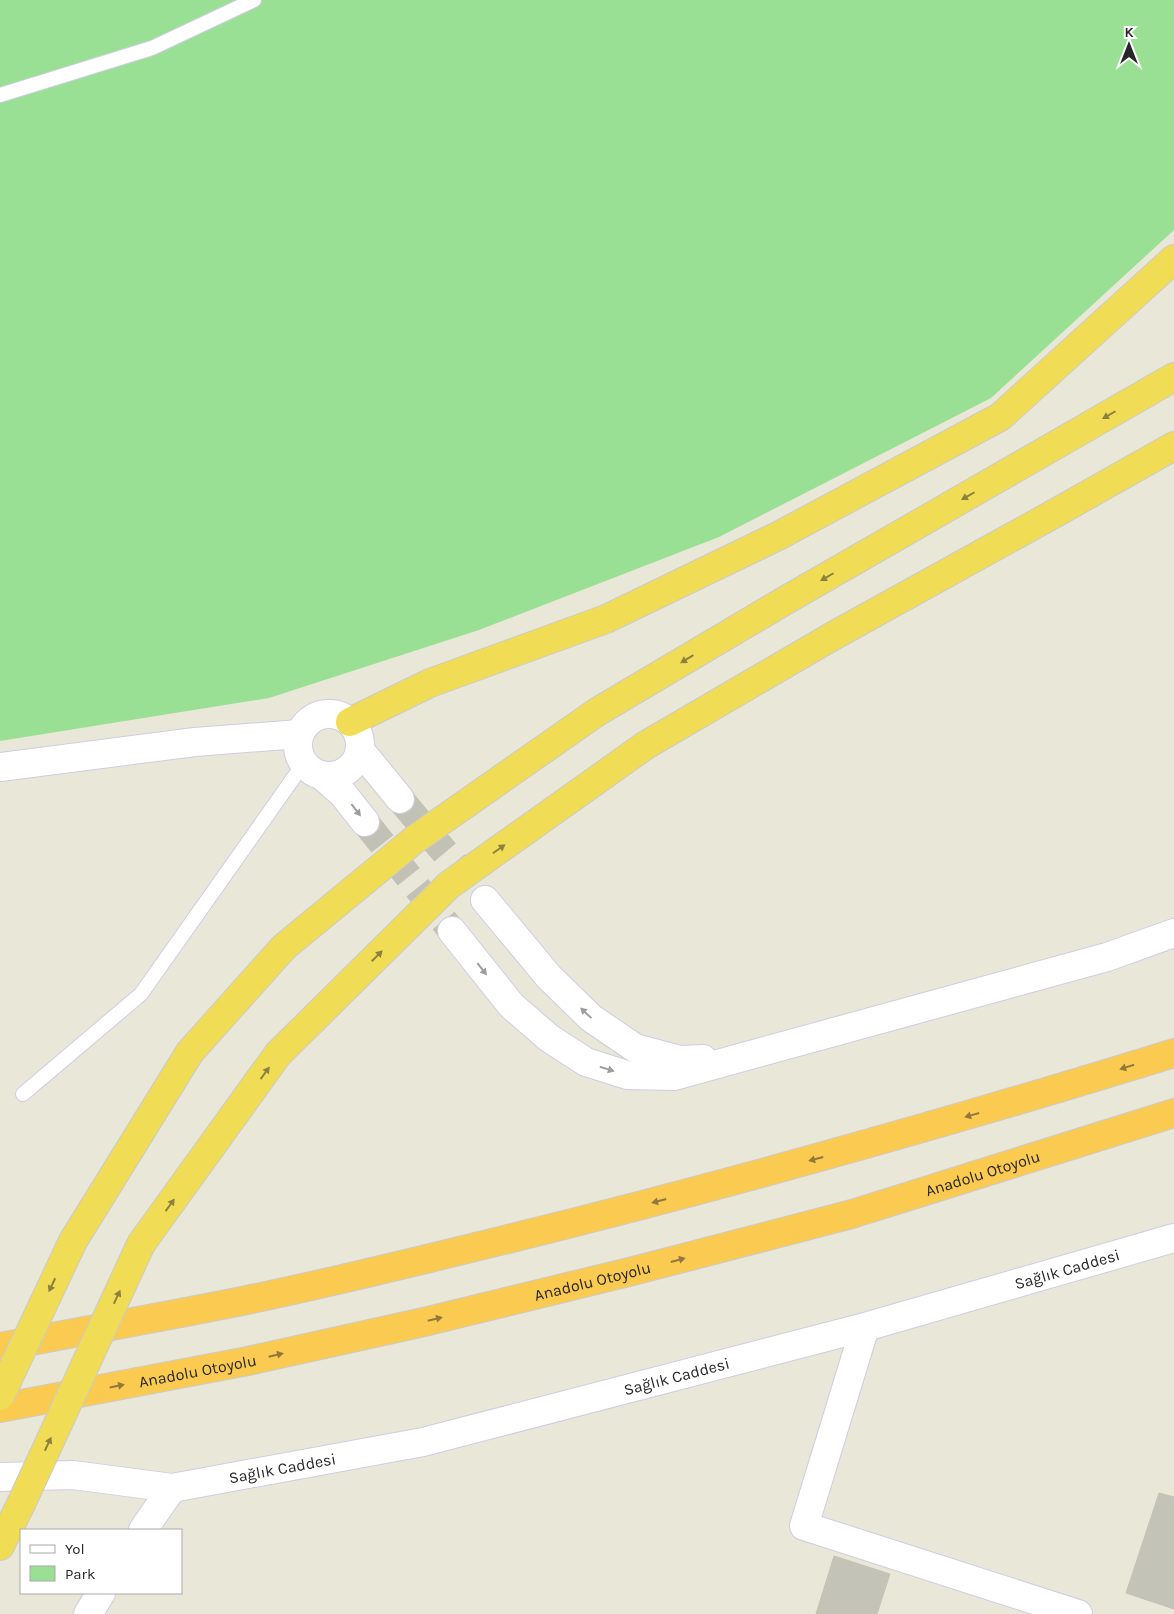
<svg xmlns="http://www.w3.org/2000/svg" width="1174" height="1614" font-family="Karla,sans-serif">
<rect width="100%" height="100%" fill="#e9e7d8"/>
<polygon fill="#99e094" points="0,0 1174,0 1174,230 991,398 719,537 479,630 269,698 0,741"/>
<g fill="#c4c3b8" stroke="#c4c3b2">
<polygon points="1159,1493 1174,1497 1174,1609 1126,1593"/>
<polygon points="834,1556 890,1574 877,1614 816,1614"/>
</g>
<g fill="none" stroke-linecap="round" stroke-linejoin="round">
<g stroke="#c2c1b5" stroke-width="28" stroke-dasharray="28 14" stroke-linecap="butt">
<polyline points="400,799 485,900"/>
<polyline points="365,822 452,931"/>
</g>
<defs>
<g id="service">
<polyline points="0,95 152,48 254,0"/>
<polyline points="23,1094 141,994 304,763"/>
</g>
<polyline id="minor" points="865,1327 804,1526 1078,1614"/>
<g id="tertiary">
<polyline points="0,767 195,742 299,734"/>
<path id="s1" d="M0,1477L73,1475L172,1488L423,1442L865,1327L1174,1238"/>
<polyline points="143,1530 172,1488"/>
<polyline points="88,1614 101,1593"/>
</g>
<g id="secondary">
<circle cx="329" cy="745" r="31"/>
<polyline points="360,750 400,799"/>
<polyline points="321,775 343,794 365,822"/>
<polyline points="485,900 549,977 591,1018 635,1048 680,1060 703,1059"/>
<polyline points="452,931 511,1005 549,1038 586,1062 627,1075 674,1076 1107,957 1174,933"/>
</g>
<g id="trunk">
<polyline points="350,722 430,683 606,619 778,536 1000,417 1174,259"/>
<polyline points="73,1241 190,1052 284,947 414,840 597,712 786,600 1174,377"/>
<polyline points="141,1244 278,1054 449,885 646,745 833,636 1059,511 1174,446"/>
<polyline points="0,1546 21,1504"/>
</g>
<g id="motorway">
<path d="M0,1347C76,1332 152,1319 227,1304C319,1286 409,1263 500,1241C727,1185 951,1122 1174,1053"/>
<path id="s2" d="M0,1408L248,1361L424,1322L633,1271L852,1214L1174,1113"/>
</g>
</defs>
<use href="#service" stroke="#cfcde0" stroke-width="16"/>
<use href="#minor" stroke="#cfcde0" stroke-width="30"/>
<use href="#tertiary" stroke="#cfcde0" stroke-width="30"/>
<use href="#secondary" stroke="#cfcde0" stroke-width="30"/>
<use href="#trunk" stroke="#cbcbcb" stroke-width="30"/>
<use href="#motorway" stroke="#cbcbcb" stroke-width="30"/>
<use href="#service" stroke="#fff" stroke-width="14"/>
<use href="#minor" stroke="#fff" stroke-width="28"/>
<use href="#tertiary" stroke="#fff" stroke-width="28"/>
<use href="#secondary" stroke="#fff" stroke-width="28"/>
<use href="#trunk" stroke="#f0dc55" stroke-width="28"/>
<use href="#motorway" stroke="#fbcb51" stroke-width="28"/>
<defs>
<g id="trunk-bridge">
<polyline points="0,1396 73,1241"/>
<polyline points="21,1504 141,1244"/>
</g>
</defs>
<use href="#trunk-bridge" stroke="#cbcbcb" stroke-width="30" stroke-linecap="butt"/>
<use href="#trunk-bridge" stroke="#f0dc55" stroke-width="28"/>
</g>
<defs><path id="oneway-solid" d="M-6-.8H1V-3.2L6.5 0L1 3.2V.8H-6Z" transform="scale(1.25)"/></defs>
<g fill="#8c823e">
<use href="#oneway-solid" transform="translate(1109 415) rotate(150)"/>
<use href="#oneway-solid" transform="translate(968 496) rotate(150)"/>
<use href="#oneway-solid" transform="translate(827 577) rotate(150)"/>
<use href="#oneway-solid" transform="translate(687 659) rotate(149)"/>
<use href="#oneway-solid" transform="translate(499 849) rotate(-35)"/>
<use href="#oneway-solid" transform="translate(377 956) rotate(-45)"/>
<use href="#oneway-solid" transform="translate(265 1073) rotate(-54)"/>
<use href="#oneway-solid" transform="translate(170 1205) rotate(-54)"/>
<use href="#oneway-solid" transform="translate(52 1285) rotate(115)"/>
<use href="#oneway-solid" transform="translate(117 1297) rotate(-65)"/>
<use href="#oneway-solid" transform="translate(48 1444) rotate(-65)"/>
</g>
<g fill="#9e9e9e">
<use href="#oneway-solid" transform="translate(356 810) rotate(52)"/>
<use href="#oneway-solid" transform="translate(482 969) rotate(52)"/>
<use href="#oneway-solid" transform="translate(586 1013) rotate(-137)"/>
<use href="#oneway-solid" transform="translate(607 1069) rotate(17)"/>
</g>
<g fill="#91793c">
<use href="#oneway-solid" transform="translate(1127 1067) rotate(163)"/>
<use href="#oneway-solid" transform="translate(972 1115) rotate(164)"/>
<use href="#oneway-solid" transform="translate(816 1159) rotate(165)"/>
<use href="#oneway-solid" transform="translate(659 1201) rotate(165)"/>
<use href="#oneway-solid" transform="translate(678 1260) rotate(-15)"/>
<use href="#oneway-solid" transform="translate(435 1319) rotate(-13)"/>
<use href="#oneway-solid" transform="translate(276 1355) rotate(-13)"/>
<use href="#oneway-solid" transform="translate(117 1386) rotate(-11)"/>
</g>
<g text-anchor="middle" dominant-baseline="central" stroke-width="5" stroke-linejoin="round" paint-order="stroke">
<g font-size="16" fill="#272727" stroke="#fff">
<text stroke="none"><textPath href="#s2" startOffset="1011">Anadolu Otoyolu</textPath></text>
<text stroke="none"><textPath href="#s1" startOffset="1095">Sağlık Caddesi</textPath></text>
<text stroke="none"><textPath href="#s2" startOffset="606">Anadolu Otoyolu</textPath></text>
<text stroke="none"><textPath href="#s2" startOffset="201">Anadolu Otoyolu</textPath></text>
<text stroke="none"><textPath href="#s1" startOffset="690">Sağlık Caddesi</textPath></text>
<text stroke="none"><textPath href="#s1" startOffset="285">Sağlık Caddesi</textPath></text>
</g>
</g>
<rect x="20" y="1529" width="162" height="65" fill="#ffffff" stroke="#a9a9a9"/>
<rect x="30" y="1545" width="25" height="8" fill="#ffffff" stroke="#a9a9a9"/>
<text x="65" y="1554" font-size="15" fill="#272727">Yol</text>
<rect x="30" y="1566" width="25" height="15" fill="#99e094" stroke="#a9a9a9"/>
<text x="65" y="1579" font-size="15" fill="#272727">Park</text>
<g transform="translate(1129 45)" stroke="#ffffff" stroke-width="4" paint-order="stroke">
<path d="M0-4L9 19L0 12L-9 19Z" fill="#272727"/>
<text y="-8" font-size="14" font-weight="bold" text-anchor="middle" fill="#272727">K</text>
</g>
</svg>
